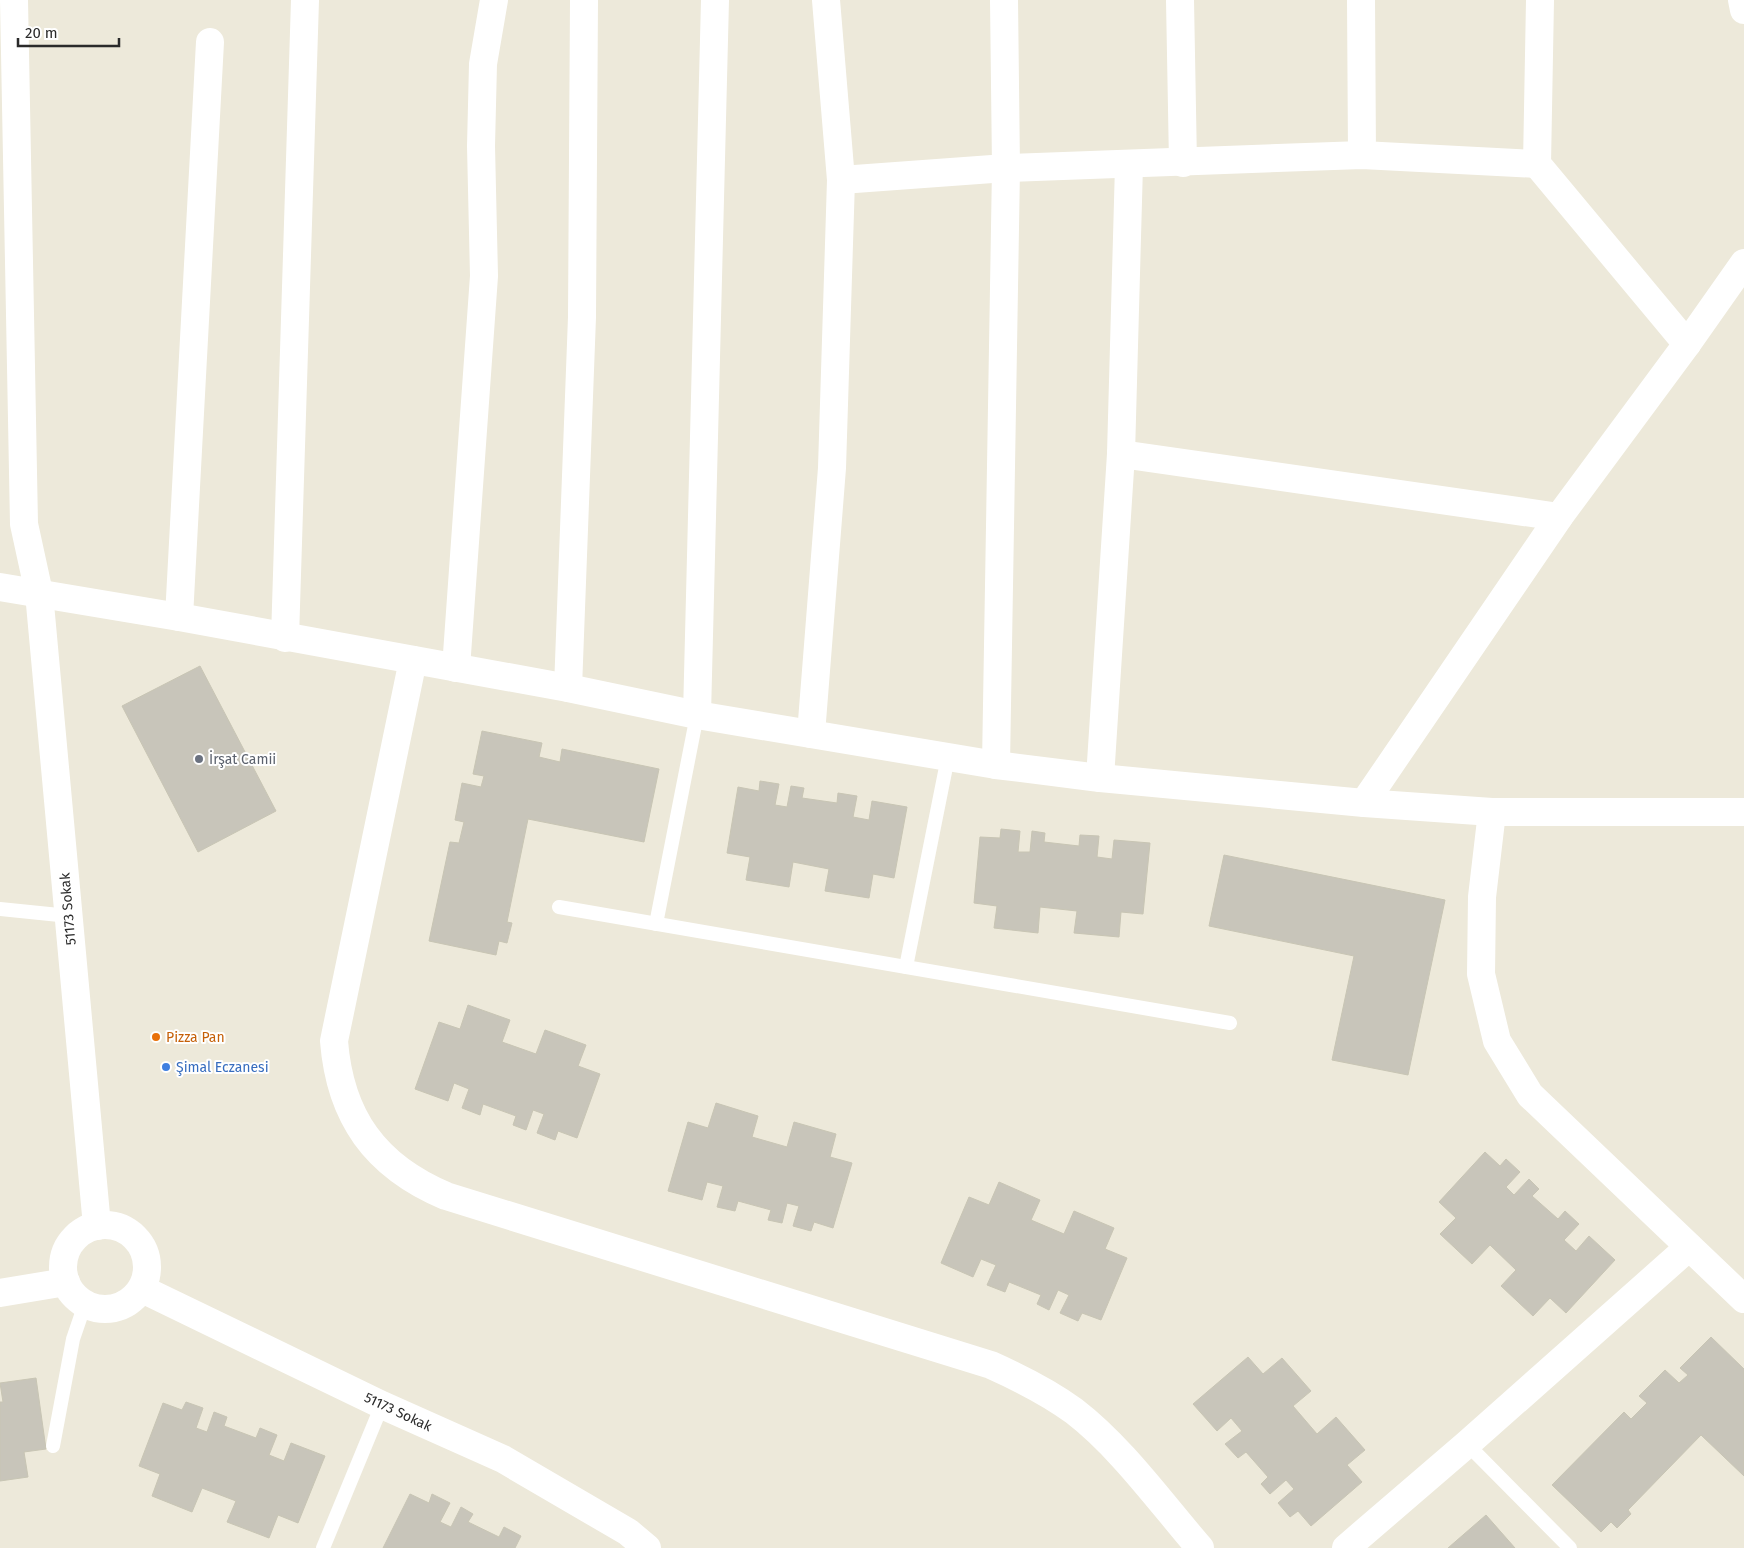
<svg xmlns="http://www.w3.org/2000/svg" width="1744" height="1548" font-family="'Fira Sans',sans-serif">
<rect width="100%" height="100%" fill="#ede9da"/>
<g fill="#c8c5ba" stroke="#c8c5b4">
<polygon points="200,666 276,811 198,852 122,706"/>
<polygon points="482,731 542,743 539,757 560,762 562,749 659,769 644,842 528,819 507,922 512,923 507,943 499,941 496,955 429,941 450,842 459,843 464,822 455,820 462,783 481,787 484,776 473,774"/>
<polygon points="760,781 779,784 775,805 787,807 791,786 804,788 802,798 837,803 838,793 857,796 853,817 869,820 872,801 907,807 894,878 873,874 869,898 825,891 829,869 793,862 789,887 746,880 750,857 727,853 738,787 759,791"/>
<polygon points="1001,829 1020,831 1018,852 1030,852 1032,831 1045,833 1044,842 1079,846 1080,835 1099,836 1097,857 1112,859 1114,840 1150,843 1143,914 1121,912 1119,937 1074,933 1077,911 1040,907 1038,933 994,928 997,906 974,903 980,837 1000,838"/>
<polygon points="1224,855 1445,900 1408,1075 1332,1060 1354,956 1209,926"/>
<polygon points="468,1005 510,1020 502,1042 536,1054 545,1030 586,1045 578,1066 600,1074 577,1138 558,1131 555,1140 537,1133 544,1114 533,1110 526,1130 513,1125 516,1116 483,1104 480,1115 462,1108 469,1089 454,1083 448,1101 415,1089 439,1022 460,1029"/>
<polygon points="716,1103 758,1116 752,1137 787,1147 794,1122 836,1134 830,1157 852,1163 833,1228 814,1222 811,1231 793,1226 799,1206 787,1203 782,1223 768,1220 771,1210 738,1201 735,1211 717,1207 723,1186 707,1182 702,1200 668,1191 688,1122 708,1128"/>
<polygon points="1485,1152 1500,1166 1506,1159 1520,1172 1506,1187 1514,1195 1529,1179 1539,1189 1532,1196 1558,1219 1565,1211 1579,1224 1564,1240 1576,1251 1589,1236 1615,1260 1566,1313 1550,1298 1533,1316 1501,1286 1516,1270 1490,1245 1472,1264 1440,1234 1456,1218 1439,1202"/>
<polygon points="999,1182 1040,1200 1031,1220 1064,1234 1074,1211 1114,1228 1105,1249 1127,1258 1101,1320 1082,1313 1078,1321 1060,1313 1069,1295 1058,1290 1049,1310 1037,1304 1041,1295 1009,1282 1005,1292 987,1285 996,1265 981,1259 973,1277 941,1263 969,1197 989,1205"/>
<polygon points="1711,1337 1744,1369 1744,1476 1701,1435 1628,1510 1631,1514 1617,1528 1611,1522 1601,1532 1552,1485 1624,1412 1631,1419 1647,1403 1639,1396 1665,1370 1679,1383 1688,1375 1680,1368"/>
<polygon points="1248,1357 1263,1374 1282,1358 1311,1391 1293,1406 1317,1434 1336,1417 1365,1450 1347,1465 1362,1482 1311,1526 1298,1511 1290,1517 1278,1503 1294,1489 1286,1480 1270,1494 1261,1484 1268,1477 1246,1452 1238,1458 1225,1444 1242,1431 1231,1418 1217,1431 1193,1404"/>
<polygon points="36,1378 46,1449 24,1452 28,1477 0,1481 0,1402 3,1402 0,1383"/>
<polygon points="186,1402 203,1408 196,1428 207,1432 214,1412 227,1417 224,1426 256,1438 260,1428 277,1435 269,1455 284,1461 291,1443 325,1456 298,1523 278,1515 269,1538 227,1522 236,1501 202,1488 192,1512 152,1496 160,1474 139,1466 163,1403 182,1410"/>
<polygon points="410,1494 429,1503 432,1494 450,1503 440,1522 451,1527 461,1507 473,1514 468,1522 499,1537 504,1527 521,1536 515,1548 383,1548"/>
<polygon points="1486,1515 1515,1548 1448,1548"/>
</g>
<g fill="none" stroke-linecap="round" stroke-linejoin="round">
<g stroke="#fff" stroke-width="14">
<polyline points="559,907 1230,1023"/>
<polyline points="0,909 69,916"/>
<polyline points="656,924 697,715"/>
<polyline points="906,967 948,757"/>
<polyline points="1467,1444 1570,1548"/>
<polyline points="53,1446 73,1339 85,1304"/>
<polyline points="323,1548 382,1405"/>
</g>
<g stroke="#fff" stroke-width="28">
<polyline points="14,0 24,524 39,593 97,1226"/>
<polyline points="1180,0 1183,163"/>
<polyline points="1361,0 1362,155"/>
<polyline points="1540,0 1537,164 1687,344"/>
<polyline points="1742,0 1744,10"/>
<polyline points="841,180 1006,168 1362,155 1537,164"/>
<polyline points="1121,454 1559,517"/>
<polyline points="179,617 210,42"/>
<polyline points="285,638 305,0"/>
<path d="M413,660L334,1041C340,1117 375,1166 446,1196L991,1365C1020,1378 1048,1392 1074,1411C1121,1447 1161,1503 1200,1548"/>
<polyline points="456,668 484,276 481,146 483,64 494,0"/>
<polyline points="568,688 582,317 584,0"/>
<polyline points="697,715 715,0"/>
<polyline points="811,734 832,468 841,180 826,0"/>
<polyline points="996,765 1006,168 1004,0"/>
<polyline points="1100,778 1121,454 1129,165"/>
<polyline points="1364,803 1559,517 1687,344 1744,263"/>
<polyline points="1492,812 1482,897 1481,974 1497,1041 1530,1095 1744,1299"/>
<circle cx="105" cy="1267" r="42"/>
<polyline points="142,1289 382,1405 503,1459 628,1532 647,1548"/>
<polyline points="0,1293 66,1282"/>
<polyline points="1346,1548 1467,1444 1689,1247"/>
</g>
<polyline stroke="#fff" stroke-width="28" points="0,587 179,617 568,688 697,715 996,765 1100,778 1364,803 1492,812 1744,812"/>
</g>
<circle fill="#6b7280" stroke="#fff" stroke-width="2" cx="199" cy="759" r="5"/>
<circle fill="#e8710a" stroke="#fff" stroke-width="2" cx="156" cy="1037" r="5"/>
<circle fill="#3f7fe0" stroke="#fff" stroke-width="2" cx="166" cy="1067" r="5"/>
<g text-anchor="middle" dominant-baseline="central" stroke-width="4" stroke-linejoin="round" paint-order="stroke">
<g font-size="14" fill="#5b616d" stroke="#fff" text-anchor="start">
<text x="209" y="759">İrşat Camii</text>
</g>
<g font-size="14" fill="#2a2a2a" stroke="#fff">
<text transform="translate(68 909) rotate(-95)">51173 Sokak</text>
<text transform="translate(398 1412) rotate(25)">51173 Sokak</text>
</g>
<g font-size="14" fill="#c56008" stroke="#fff" text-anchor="start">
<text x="166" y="1037">Pizza Pan</text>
</g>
<g font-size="14" fill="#366cbe" stroke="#fff" text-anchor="start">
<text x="176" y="1067">Şimal Eczanesi</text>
</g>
</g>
<path d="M18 38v8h101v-8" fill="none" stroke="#2a2a2a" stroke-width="2.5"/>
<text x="25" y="38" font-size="15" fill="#2a2a2a" stroke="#ffffff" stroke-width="4" paint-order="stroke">20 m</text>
</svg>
